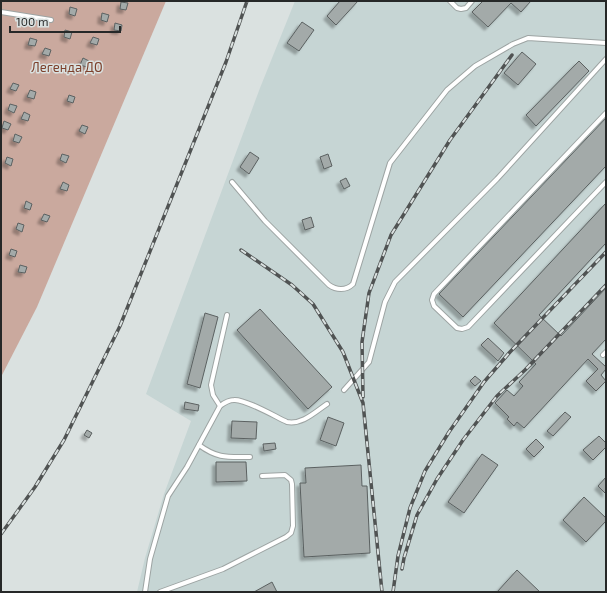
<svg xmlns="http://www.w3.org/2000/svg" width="607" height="593" font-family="'Exo 2',sans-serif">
<defs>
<filter id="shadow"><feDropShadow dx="-3.5" dy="3.5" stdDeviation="1" flood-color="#0004"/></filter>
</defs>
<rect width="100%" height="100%" fill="#dae1e0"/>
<polygon fill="#c6d5d4" points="295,1 606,1 606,592 137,592 145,558 164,494 191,421 146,394 260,88"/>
<polygon fill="#caa99e" points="1,1 166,1 37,307 1,377"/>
<g fill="#a3aaa9" stroke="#5b6161" filter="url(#shadow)">
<polygon points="340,1 358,1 336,25 327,16"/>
<polygon points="483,1 531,1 521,12 511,3 488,27 472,12"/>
<polygon points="121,2 128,3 126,10 120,9"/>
<polygon points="70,7 77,9 75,16 69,14"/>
<polygon points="102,13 109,15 107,22 101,20"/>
<polygon points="302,22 314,30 299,51 287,43"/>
<polygon points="115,23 122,25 121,31 114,30"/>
<polygon points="65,30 72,32 70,39 64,37"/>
<polygon points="93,37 99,39 97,45 90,43"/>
<polygon points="30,38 37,40 35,46 28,45"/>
<polygon points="45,48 51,50 49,56 42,54"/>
<polygon points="522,52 536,64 518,85 504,73"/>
<polygon points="83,58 89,61 87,67 80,65"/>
<polygon points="579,61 589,71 536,126 526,115"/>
<polygon points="13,83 19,85 16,91 10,89"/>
<polygon points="30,90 36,92 34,99 27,97"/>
<polygon points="69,95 75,97 73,103 67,101"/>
<polygon points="10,104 17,106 14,113 8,110"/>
<polygon points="24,112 30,115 28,121 21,119"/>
<polygon points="606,118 606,166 463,317 439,294"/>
<polygon points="4,121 11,124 8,130 2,128"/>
<polygon points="82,125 88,127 85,134 79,131"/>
<polygon points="15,134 22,137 19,143 13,141"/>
<polygon points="250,152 259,158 249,174 240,167"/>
<polygon points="62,154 69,156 66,163 60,160"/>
<polygon points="328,154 332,166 324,169 320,157"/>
<polygon points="7,157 13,159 11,166 5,163"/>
<polygon points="346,178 350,186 344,189 340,181"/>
<polygon points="63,182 69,185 67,191 60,189"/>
<polygon points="26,201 32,204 30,210 24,208"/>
<polygon points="606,203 606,243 539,315 561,336 606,288 606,339 592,354 606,367 606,369 601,375 606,381 596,391 586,381 598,369 588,359 524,428 517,422 514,426 507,419 509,417 495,403 507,390 514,396 523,386 519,382 536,364 494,323"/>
<polygon points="44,214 50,216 47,222 41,220"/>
<polygon points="311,217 314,227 305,230 302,220"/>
<polygon points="18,223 24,225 22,232 16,229"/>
<polygon points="11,249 17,251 15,257 9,255"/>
<polygon points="20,265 27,267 25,273 18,272"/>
<polygon points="260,309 332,387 308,409 237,330"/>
<polygon points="205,313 218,317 200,388 187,384"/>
<polygon points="488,338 504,353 498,361 481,345"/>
<polygon points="475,376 481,381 475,386 470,381"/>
<polygon points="185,402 199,405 198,411 184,409"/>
<polygon points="565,412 571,417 553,436 547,431"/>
<polygon points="328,417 344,423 336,446 320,440"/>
<polygon points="232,421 257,422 256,439 231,438"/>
<polygon points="87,430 92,433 89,438 84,435"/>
<polygon points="599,436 606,443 606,447 593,460 583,450"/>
<polygon points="536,439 544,447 534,457 526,449"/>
<polygon points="275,443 276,449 264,451 263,444"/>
<polygon points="482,454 498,465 464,513 448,502"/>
<polygon points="216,462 246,462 247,481 216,482"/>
<polygon points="361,465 362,486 367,486 370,553 304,557 300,483 306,483 305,468"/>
<polygon points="606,477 606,494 598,486"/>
<polygon points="584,497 606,518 606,521 586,542 563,520"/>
<polygon points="517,570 540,592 497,592"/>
<polygon points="272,582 277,592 254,592"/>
</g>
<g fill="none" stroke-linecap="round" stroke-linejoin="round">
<defs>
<g id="service">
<polyline points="450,1 457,8 461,9 466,8 472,1"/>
<polyline points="1,12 51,20"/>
<polyline points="606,113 434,294 432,300 434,306 457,328 462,329 468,327 606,182"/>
<path d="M232,182L265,221L329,285C336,290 346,291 353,284L390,163L447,90L475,66L513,44L528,38L606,43"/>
<polyline points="603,355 606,352"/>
<polyline points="344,390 369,362 385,302 395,282 497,179 606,59"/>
<polyline points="220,406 213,395 211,385 227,315"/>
<path d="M199,445C218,459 228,457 250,457"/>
<path d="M145,592L150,559L168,496L187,467L220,406C224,403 228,400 234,400C245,399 276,417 287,422C302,425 315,412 327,404"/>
<polyline points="160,592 223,569 286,537 291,533 293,526 292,484 291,480 285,475 262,476"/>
</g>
</defs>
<use href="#service" stroke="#9da4a3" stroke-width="6"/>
<use href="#service" stroke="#fff" stroke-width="4"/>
<defs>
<g id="rail">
<polyline points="241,250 292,285 313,304 343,352 363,403 382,592"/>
<polyline points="363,397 362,342 369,293 391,235 450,140 512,55"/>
<polyline points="1,534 35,487 64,440 120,326 226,62 247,1"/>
<polyline points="402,569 404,558 417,515 437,479 463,440 497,396 525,370 606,285"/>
<polyline points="393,592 398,556 410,508 425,471 449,432 484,382 510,352 606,252"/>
</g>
</defs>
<use href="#rail" stroke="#505353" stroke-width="3.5"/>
<use href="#rail" stroke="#dae1e0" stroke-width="2" stroke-dasharray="6" stroke-linecap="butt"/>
</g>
<g text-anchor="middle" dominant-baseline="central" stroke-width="3" stroke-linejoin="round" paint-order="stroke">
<g font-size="13" fill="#7c402b" stroke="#dae1e0">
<text x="67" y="67">Легенда ДО</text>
</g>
</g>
<rect width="607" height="593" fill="none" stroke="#262828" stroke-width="4"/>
<path d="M10 26v6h110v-6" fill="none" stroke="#262828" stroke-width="2"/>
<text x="16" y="26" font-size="12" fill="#262828" stroke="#dae1e0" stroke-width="3" paint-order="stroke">100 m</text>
</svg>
